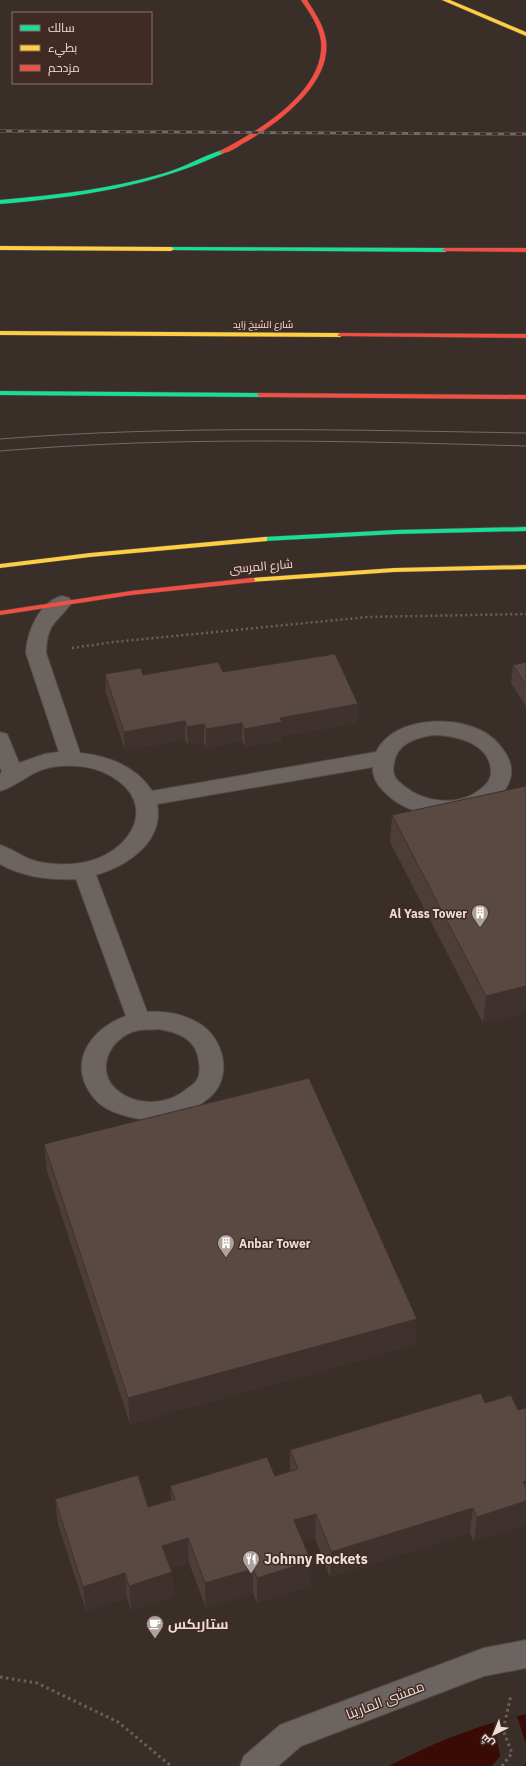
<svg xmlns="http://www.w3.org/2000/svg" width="526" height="1766" font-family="'IBM Plex Sans',Cairo,sans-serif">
<rect width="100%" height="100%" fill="#3a2e29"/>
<path fill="#390b04" d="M526,1714V1766H389C432,1743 478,1725 526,1714Z"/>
<polygon fill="#3a2e29" points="517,1716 526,1744 526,1764 524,1766 492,1766 500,1756 494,1723"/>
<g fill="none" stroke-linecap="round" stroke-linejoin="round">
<defs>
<path id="lane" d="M62,596L69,598L72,602C57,624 47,621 46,653L80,753C108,756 136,766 152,791L376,752C393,718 449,715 480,730C491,735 500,744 506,754C513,766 513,777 506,788C482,823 420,823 390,797C381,789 372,780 373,767L157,804C164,842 127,866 96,875L147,1012C165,1011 184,1014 200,1024C224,1039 233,1077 210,1097C185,1118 154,1125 123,1115C112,1112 101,1107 94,1098C66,1064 90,1029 126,1016L76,879C49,880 23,877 0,864V845C16,850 26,861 45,863C59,865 76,865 90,861C133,849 158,803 111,776C94,766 72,764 52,767C32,770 18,786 0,791V774L2,772L0,767V732L7,734L19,763L45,754L59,752L26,653C27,632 39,602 62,596ZM433,735C455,735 491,743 491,772C491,781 485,786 478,791C457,807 423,802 404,786C401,783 397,781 395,777C393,773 393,767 394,763C397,743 416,738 433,735ZM158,1029C178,1032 197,1039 199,1062C200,1067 200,1075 197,1080C195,1083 191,1086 188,1088C169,1105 138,1107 118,1091C109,1084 105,1076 106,1064C108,1047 122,1033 140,1030C146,1029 152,1030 158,1029Z"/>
<polygon id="street" points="526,1640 526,1668 484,1676 301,1746 278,1766 240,1766 244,1756 280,1725 484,1648"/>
<g id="fast">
<path d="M222,150L225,152L224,153C150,187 80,197 0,204V200C56,195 112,189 165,173C185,167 203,156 222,150Z"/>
<polygon points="171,247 445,248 448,250 445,252 169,250 168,249"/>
<polygon points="0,391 261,393 265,395 261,397 0,395"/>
<polygon points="526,527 526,531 396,534 264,541 260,539 264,537 396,530"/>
</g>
<g id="slow">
<polygon points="442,0 450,0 526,32 526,36"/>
<polygon points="0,246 171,247 174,249 171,251 0,250"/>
<polygon points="0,331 340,333 343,335 340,337 0,335"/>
<polygon points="264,537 267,537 267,541 90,557 0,568 0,564 90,553"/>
<polygon points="526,565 526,569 394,572 251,582 247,580 251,578 394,568"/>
</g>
<g id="jam">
<path d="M301,0H307C317,16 329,33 326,53C322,91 273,127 242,144C236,148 227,154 220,153V151C257,132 326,91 321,41C319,26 310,13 301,0Z"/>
<polygon points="445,248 526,248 526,252 443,251 442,250"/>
<polygon points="340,333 526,334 526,338 338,336 338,334"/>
<polygon points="258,393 526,395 526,399 261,397 257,395"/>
<polygon points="251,578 254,578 255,580 254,582 131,595 0,615 0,611 131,591"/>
</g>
</defs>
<use href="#lane" stroke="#564b46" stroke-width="2"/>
<use href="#street" stroke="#564b46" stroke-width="2"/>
<use href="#fast" stroke="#564b46" stroke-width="1"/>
<use href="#slow" stroke="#564b46" stroke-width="1"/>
<use href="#jam" stroke="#564b46" stroke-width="1"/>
<polyline stroke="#6a615e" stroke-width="2.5" stroke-dasharray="2 3" stroke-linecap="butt" points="72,648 114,642 367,617 526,614"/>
<g stroke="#6a615e" stroke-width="3" stroke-dasharray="2.5 3.5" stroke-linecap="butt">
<polyline points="0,1677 37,1683 118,1722 171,1766"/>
<polyline points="502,1766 512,1753 503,1730 511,1695"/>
</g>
<use href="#lane" fill="#6c6460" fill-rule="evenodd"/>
<use href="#street" fill="#6c6460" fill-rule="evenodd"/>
<use href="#fast" fill="#16e098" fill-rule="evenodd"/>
<use href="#slow" fill="#ffcf43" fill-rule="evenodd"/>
<use href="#jam" fill="#f24e42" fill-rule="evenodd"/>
<g stroke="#726a67" stroke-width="1">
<path d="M0,439C175,425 350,430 526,433"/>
<path d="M0,451C177,436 349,441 526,446"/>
</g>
<defs>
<polyline id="rail" points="0,131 526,134"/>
</defs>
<use href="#rail" stroke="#726a67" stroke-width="3"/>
<use href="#rail" stroke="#402a23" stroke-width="2" stroke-dasharray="6" stroke-linecap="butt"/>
</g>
<g fill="#4d3e39">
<polygon points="526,662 526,707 511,683 513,665"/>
<polygon points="223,672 358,704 357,723 282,736 282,741 245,747 242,741 206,748 204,743 188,745 185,740 125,750 106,693 105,674 143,675"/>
<polygon points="526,786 483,1023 390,842 392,815"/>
<polygon points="44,1144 415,1345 130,1424 47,1171"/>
<polygon points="511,1395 474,1542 470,1533 330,1577 315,1539 303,1542 311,1586 257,1603 253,1593 206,1608 189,1563 170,1569 172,1572 173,1597 131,1610 127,1598 86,1611 58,1524 55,1499 148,1507 171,1500 170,1486 275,1476 290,1471 290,1450 485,1403"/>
</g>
<g fill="#3f322e">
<polygon points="358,704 357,723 282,736 282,741 245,747 244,729 280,718"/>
<polygon points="185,721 185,740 125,750 124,732"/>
<polygon points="242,723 242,741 206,748 206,729"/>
<polygon points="204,724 204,743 188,745 187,727"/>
<polygon points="526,986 526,1013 483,1023 486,996"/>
<polygon points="417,1319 415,1345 130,1424 128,1398"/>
<polygon points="526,1481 526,1525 474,1542 477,1517 523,1482"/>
<polygon points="473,1508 470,1533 330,1577 331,1552"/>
<polygon points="316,1514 315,1539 294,1545 294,1520"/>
<polygon points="188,1538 189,1563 164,1571 162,1546"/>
<polygon points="311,1561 311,1586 257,1603 257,1578"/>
<polygon points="253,1569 253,1593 206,1608 205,1583"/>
<polygon points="172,1572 173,1597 131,1610 129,1586"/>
<polygon points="125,1573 127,1598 86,1611 83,1587"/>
</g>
<g fill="#5a4842" stroke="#3f322e">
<polygon points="335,654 358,704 280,718 282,722 244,729 242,723 206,729 204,724 187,727 185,721 124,732 105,674 141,668 143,675 218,662 223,672"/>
<polygon points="526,662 526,685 513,665"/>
<polygon points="526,786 526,986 486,996 392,815"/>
<polygon points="309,1078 417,1319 128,1398 44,1144"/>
<polygon points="481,1393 485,1403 511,1395 518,1410 526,1408 526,1481 523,1482 526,1488 526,1501 477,1517 473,1508 331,1552 316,1514 294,1520 311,1561 257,1578 253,1569 205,1583 188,1538 162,1546 172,1572 129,1586 125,1573 83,1587 55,1499 138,1475 148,1507 175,1499 170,1486 267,1457 275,1476 298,1469 290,1450"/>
</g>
<defs>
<symbol id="building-pin" viewBox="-11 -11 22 30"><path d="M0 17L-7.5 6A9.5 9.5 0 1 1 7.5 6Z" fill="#aea09b" stroke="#402a23"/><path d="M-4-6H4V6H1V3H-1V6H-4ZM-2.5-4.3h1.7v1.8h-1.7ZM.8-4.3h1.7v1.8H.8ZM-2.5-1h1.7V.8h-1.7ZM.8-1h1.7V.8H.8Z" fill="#fff"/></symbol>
<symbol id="restaurant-pin" viewBox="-11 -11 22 30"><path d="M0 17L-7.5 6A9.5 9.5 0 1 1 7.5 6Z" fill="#aea09b" stroke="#402a23"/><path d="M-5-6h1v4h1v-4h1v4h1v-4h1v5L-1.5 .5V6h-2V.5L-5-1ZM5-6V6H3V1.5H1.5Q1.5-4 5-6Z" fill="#fff"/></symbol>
<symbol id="cafe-pin" viewBox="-11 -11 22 30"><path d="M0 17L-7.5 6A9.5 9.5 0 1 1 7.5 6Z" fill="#aea09b" stroke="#402a23"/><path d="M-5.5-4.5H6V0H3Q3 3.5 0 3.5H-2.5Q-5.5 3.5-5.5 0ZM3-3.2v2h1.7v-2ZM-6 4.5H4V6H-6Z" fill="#fff"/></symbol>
</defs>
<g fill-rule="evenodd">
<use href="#building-pin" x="470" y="903" width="20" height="27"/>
<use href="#building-pin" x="216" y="1233" width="20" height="27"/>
<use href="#restaurant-pin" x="241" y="1549" width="20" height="27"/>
<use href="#cafe-pin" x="145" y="1614" width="20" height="27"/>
</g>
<g text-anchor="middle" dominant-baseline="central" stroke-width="3" stroke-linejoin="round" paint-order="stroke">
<g font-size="10" fill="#edded9" stroke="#402a23">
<text x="263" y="324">شارع الشيخ زايد</text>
</g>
<g font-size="12" fill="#edded9" stroke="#402a23">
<text transform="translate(261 566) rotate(-5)">شارع المرسى</text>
</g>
<g font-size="12" font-weight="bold" fill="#edded9" stroke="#402a23" text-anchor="end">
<text x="467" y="913">Al Yass Tower</text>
<text x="239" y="1243" text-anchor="start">Anbar Tower</text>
</g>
<g font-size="14" font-weight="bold" fill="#edded9" stroke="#402a23" text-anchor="start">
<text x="264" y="1559">Johnny Rockets</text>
<text x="168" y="1624">ستاربكس</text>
</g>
<g font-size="14" fill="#edded9" stroke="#402a23">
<text transform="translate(385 1700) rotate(-21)">ممشى المارينا</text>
</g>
</g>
<rect x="12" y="12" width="140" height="72" fill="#402a23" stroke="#85726c"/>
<rect x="20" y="25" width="20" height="6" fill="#16e098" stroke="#85726c"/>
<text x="48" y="32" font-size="12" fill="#edded9">سالك</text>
<rect x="20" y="45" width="20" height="6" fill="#ffcf43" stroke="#85726c"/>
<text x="48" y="52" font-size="12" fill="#edded9">بطيء</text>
<rect x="20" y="65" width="20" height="6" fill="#f24e42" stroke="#85726c"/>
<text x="48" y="72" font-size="12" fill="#edded9">مزدحم</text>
<g transform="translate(494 1734) rotate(223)" stroke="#402a23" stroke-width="3" paint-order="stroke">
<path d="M0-3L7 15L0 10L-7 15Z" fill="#edded9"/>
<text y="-6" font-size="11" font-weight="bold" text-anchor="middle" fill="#edded9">ش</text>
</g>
</svg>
